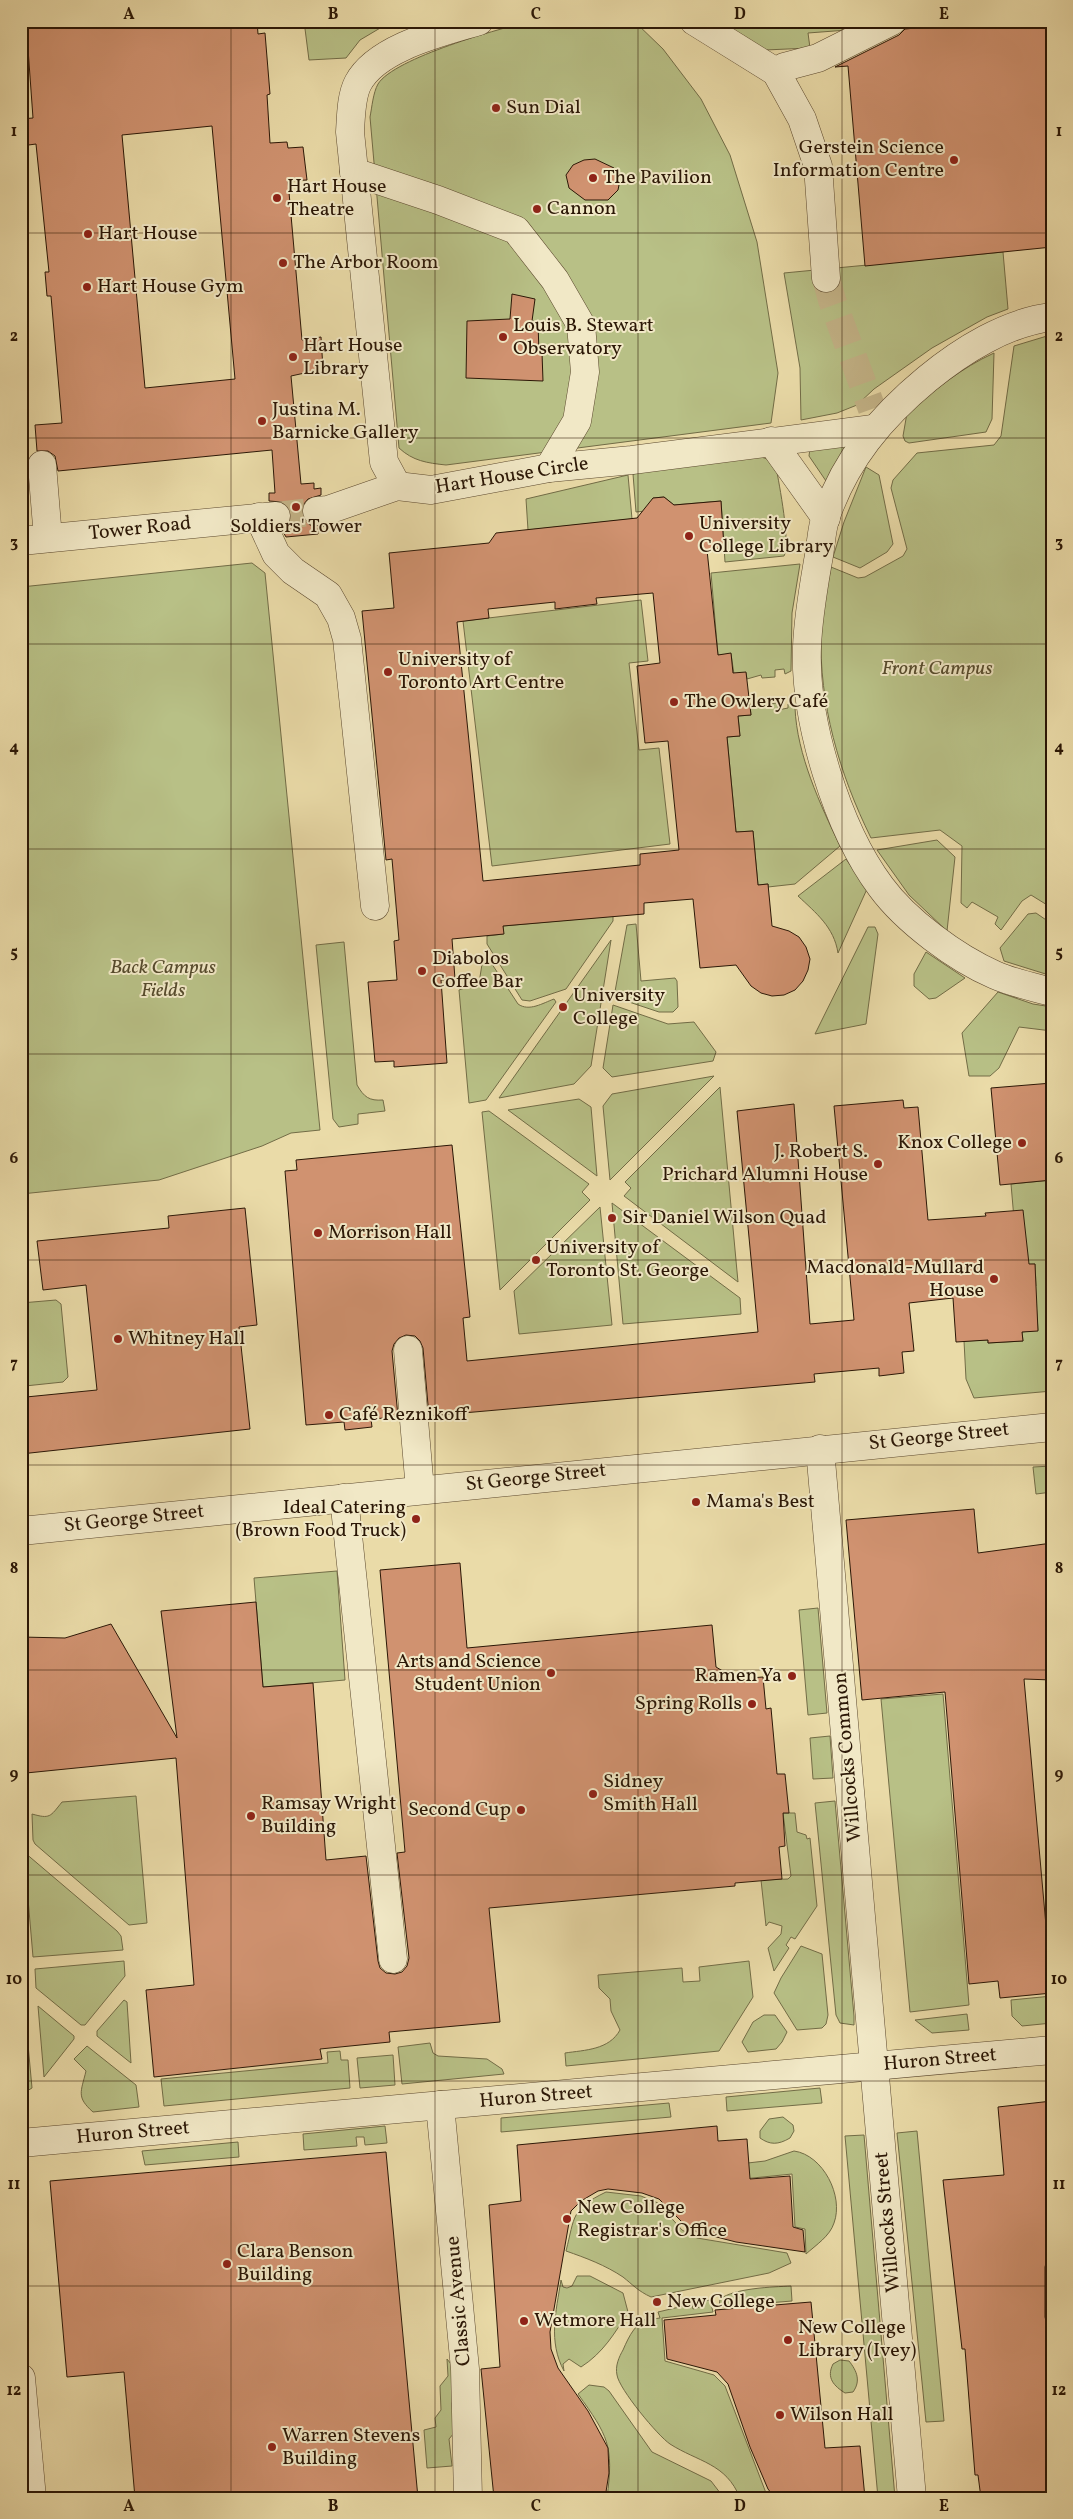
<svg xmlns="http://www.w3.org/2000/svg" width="1073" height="2519" font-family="Vollkorn,serif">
<rect width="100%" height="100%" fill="#eadba8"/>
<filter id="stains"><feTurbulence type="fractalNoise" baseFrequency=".004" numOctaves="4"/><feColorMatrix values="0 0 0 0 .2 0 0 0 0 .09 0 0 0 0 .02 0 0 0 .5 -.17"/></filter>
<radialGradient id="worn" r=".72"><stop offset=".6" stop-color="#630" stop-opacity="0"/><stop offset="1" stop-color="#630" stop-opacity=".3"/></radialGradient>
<g fill="#b8c086" stroke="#726c46">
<polygon points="304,21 392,21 360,40 346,58 309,60"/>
<path d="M532,21H634L663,49L701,99L730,155L757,242L778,373L771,423L446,465C427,463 413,461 399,448L370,117C372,107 373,93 378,84C394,58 501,28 532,21Z"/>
<polygon points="720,21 966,21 808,33 810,48 765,50"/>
<polygon points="1003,252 1008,309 987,317 932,348 874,389 857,405 837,413 801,420 800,368 784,273"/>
<path d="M1047,336L1052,345V908L1031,895L1022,901L1001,930L995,924L998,917L972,902L967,908L961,903L962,846L940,830L871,838C839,773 819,704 821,632C822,611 827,588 831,567L858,578L865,577L903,556L907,549L891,488L893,480L917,453L994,445L1001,436L1014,346Z"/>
<path d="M994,353L992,419L986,432L909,443L905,441L903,436L907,413C935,390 961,368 994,353Z"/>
<polygon points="848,442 826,481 809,456 810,448"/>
<path d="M761,457L771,460L776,467C779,483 791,545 784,556L725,562L721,501L674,505L664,497L653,498L646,511L636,512L633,474L663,468Z"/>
<polygon points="866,467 879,475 893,544 887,552 860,568 833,557 844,522"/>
<polygon points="628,475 632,519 528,530 526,499"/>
<polygon points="252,563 265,573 320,1130 291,1133 262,1146 159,1180 21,1194 21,587"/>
<polygon points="800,564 792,613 791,671 785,674 784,669 775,670 775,677 762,678 761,675 747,679 746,673 734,674 731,654 718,655 711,573"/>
<polygon points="641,600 648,661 629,663 639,750 659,748 670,844 492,866 463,621"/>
<path d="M777,703L778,710L788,708V704H792L795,708C797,755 820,804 840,846L795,884L768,887V884L758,885L753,831L736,832L727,737L740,736L738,716L751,715L750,706Z"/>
<polygon points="937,840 955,857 947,931 909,895 877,850"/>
<path d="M846,859L867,889L838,953C834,927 816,913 798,896Z"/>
<polygon points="1036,913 1052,924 1052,976 1004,961 1000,948 1028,914"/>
<polygon points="613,916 613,921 566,989 530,1001 522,1000 487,944 487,936 503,934 503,926"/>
<polygon points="636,924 641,981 675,978 677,981 678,1007 673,1012 659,1012 614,997 627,925"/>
<polygon points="868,927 875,927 878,934 866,1024 815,1034"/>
<polygon points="611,940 591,1066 574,1084 499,1098"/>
<path d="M344,942L357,1085C364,1097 369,1101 383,1100L385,1111L358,1114V1124L339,1127L333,1119L316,945Z"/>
<polygon points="926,952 965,978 936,998 929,999 914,986 914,974"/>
<path d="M483,958H488L518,1004C529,1012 543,1003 554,999L556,1002L486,1100L469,1103L459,990L479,983Z"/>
<polygon points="998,992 1033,1004 1052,1007 1052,1031 1019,1027 999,1068 990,1076 969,1076 962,1033"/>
<polygon points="613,1005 668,1024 694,1022 716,1052 713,1061 612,1077 603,1068"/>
<polygon points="714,1076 610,1180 603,1106 612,1094"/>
<polygon points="720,1087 738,1282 624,1196 631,1188 625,1182"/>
<polygon points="579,1099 591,1107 597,1176 508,1110"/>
<polygon points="489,1111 589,1184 582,1192 590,1200 500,1290 482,1112"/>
<polygon points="1052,1180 1052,1391 974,1398 966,1379 964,1341 988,1340 988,1343 1023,1341 1022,1332 1038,1330 1036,1302 1031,1287 1036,1286 1035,1264 1018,1265 1011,1184"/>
<polygon points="612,1203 740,1298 741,1314 623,1324"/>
<polygon points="600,1207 612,1325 519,1334 514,1291"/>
<polygon points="56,1300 61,1304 68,1377 63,1382 25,1386 21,1383 21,1303"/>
<polygon points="1052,1466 1052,1492 1036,1494 1033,1467"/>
<polygon points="337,1571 345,1680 263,1687 254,1578"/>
<polygon points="818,1608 827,1713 808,1715 799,1610"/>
<polygon points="943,1694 969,2005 910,2012 881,1699"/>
<polygon points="830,1736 833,1778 813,1779 810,1738"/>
<path d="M136,1796L147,1923L129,1925L35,1844L33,1840L32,1814C50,1819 50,1817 62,1802Z"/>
<polygon points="835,1801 854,2016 854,2025 840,2023 836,2015 815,1803"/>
<polygon points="783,1813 795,1813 797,1832 806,1835 807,1839 810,1838 817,1906 795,1939 791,1937 786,1945 789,1948 774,1971 768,1948 781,1934 782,1926 769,1922 766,1926 761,1880 788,1879 791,1876"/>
<polygon points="24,1852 117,1931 121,1936 123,1950 33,1957"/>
<polygon points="801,1946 822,1954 828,2015 826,2024 822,2028 797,2030 774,1993 781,1978"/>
<polygon points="124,1961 125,1976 85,2025 81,2025 36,1988 35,1969"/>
<path d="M749,1961L753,1997L719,2051L566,2066L565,2053C585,2050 609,2050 620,2030L611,2011L610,1999L599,1988L598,1975L682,1968L683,1982L700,1981L699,1967Z"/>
<polygon points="21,1968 32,2088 22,2094 21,2094"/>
<polygon points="1052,1996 1052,2023 1022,2026 1012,2016 1011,2000"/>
<polygon points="124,2000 127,2002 131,2063 97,2036 97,2031"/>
<polygon points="38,2006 74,2036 74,2039 44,2077"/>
<polygon points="967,2014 969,2030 932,2033 915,2020"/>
<polygon points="764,2015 775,2015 787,2032 782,2042 776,2049 748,2052 742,2042 753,2022"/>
<polygon points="430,2043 433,2053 438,2056 487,2059 502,2069 504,2074 402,2084 398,2047"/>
<path d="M87,2046L136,2085L139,2107L93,2112C76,2097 81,2092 86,2071L74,2059Z"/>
<polygon points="340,2051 341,2060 348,2060 350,2088 164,2106 161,2079 328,2063 327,2052"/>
<polygon points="393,2055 395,2085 360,2088 357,2058"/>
<polygon points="820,2088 822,2103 727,2111 726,2097"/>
<polygon points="669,2103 671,2117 501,2132 501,2118"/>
<path d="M783,2117L793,2125L794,2131L790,2138C778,2145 770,2145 760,2138V2131L769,2119Z"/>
<polygon points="385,2126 387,2143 365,2145 364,2137 356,2137 357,2146 304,2150 303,2134"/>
<polygon points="917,2131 944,2421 926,2422 897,2133"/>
<polygon points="864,2135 895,2498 878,2498 845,2136"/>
<polygon points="238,2142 239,2157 145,2165 142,2151"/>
<path d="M794,2151C823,2155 844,2196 834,2223C830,2236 816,2245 806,2254L805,2229L795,2227L792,2174L723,2181L722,2166L765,2161Z"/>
<path d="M606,2192L641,2196L658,2203L682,2230L697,2238L787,2253L791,2263L769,2273L651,2297C638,2291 633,2285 623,2277C605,2265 586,2258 566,2251C575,2216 571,2209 606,2192Z"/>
<path d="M577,2276H590L623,2293L628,2312C615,2333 603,2353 581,2367L569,2359L563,2364L564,2371C548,2341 556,2312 561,2280L563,2287L567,2288L572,2286Z"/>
<path d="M791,2286L792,2301L719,2307L720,2299C735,2288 772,2287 791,2286Z"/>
<path d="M710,2300L713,2312L662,2318L665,2361L714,2375L725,2386L766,2493L771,2498H740C726,2463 698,2462 670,2444C658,2436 619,2389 617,2375C615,2366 619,2357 623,2350C630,2334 635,2324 651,2316L653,2319L660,2318L658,2312L692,2304L693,2309L700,2307V2302Z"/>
<polygon points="447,2359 451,2364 454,2399 452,2403 454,2433 449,2439 452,2466 427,2468 424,2430 436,2427 435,2418 441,2410 440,2386 448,2376"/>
<path d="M840,2360L849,2361C857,2371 861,2381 853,2392L845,2393C834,2386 826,2378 833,2364Z"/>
<path d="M589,2385L604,2387L609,2391L652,2452L711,2481L724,2498H607C614,2445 608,2436 578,2394Z"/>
</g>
<g fill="#d09270" stroke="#2b1706" fill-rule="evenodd">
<path d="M26,21H257L258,34L265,33L270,94L267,95L270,143L287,142L288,148L303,147L307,180L288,181L302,340L321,337L323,369L291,376L301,484L314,483V489L321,488V495L308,499L303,505L302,513L304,520L310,525L324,526L318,528V534L286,537L282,530L290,522L292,515L289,507L282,502L269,501V493H275L272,450L58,471L55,456L48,451H37L35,425L62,423L51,296H47L45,272H49L36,144L21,146V119L33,118ZM212,126L235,379L145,388L122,135Z"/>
<polygon points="991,21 1052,21 1052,247 865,266 848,66 835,67 899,35 905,29"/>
<polygon points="595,159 614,168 620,180 618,190 608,200 585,200 569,188 566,175 573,165 584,160"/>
<polygon points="512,294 535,299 532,321 538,322 539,354 542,353 543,381 466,378 467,321 510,319"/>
<path d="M664,497L674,505L721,501L724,548L707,550L718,655L731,653L733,673L746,672L751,715L738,716L740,736L727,737L736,832L753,831L758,885L768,884L772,926L789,931L799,937L806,947L810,959L808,970L803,981L795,990L784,995L772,996L761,993L751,986L736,965L700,968L693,899L644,903V914L503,926L504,934L452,939L455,979L441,980L447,1063L394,1067V1061L375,1062L368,982L397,980L394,941L399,940L392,859L386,860L362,611L394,608L389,553L489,543L496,533L637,518L653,498ZM653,593L660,663L637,666L645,743L668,741L679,850L640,854V865L483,881L457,622L489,618L488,609L555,602V609L597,604L596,598Z"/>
<polygon points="1052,1083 1052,1180 1000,1185 991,1088"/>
<polygon points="903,1100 904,1108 918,1107 928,1220 986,1216 985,1213 1023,1210 1029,1264 1035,1264 1038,1331 1022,1332 1023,1341 988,1343 988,1340 956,1342 953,1298 909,1303 914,1351 902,1352 904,1373 879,1376 879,1368 814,1374 815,1382 429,1416 423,1348 420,1341 415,1336 406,1335 399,1338 394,1344 392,1351 398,1417 371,1419 372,1427 345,1430 344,1422 306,1425 285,1171 297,1170 296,1160 452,1145 470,1317 463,1318 467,1361 758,1332 737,1111 794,1104 810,1324 854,1320 834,1106"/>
<polygon points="245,1208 257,1325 239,1327 250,1429 21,1454 21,1403 27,1403 26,1397 97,1390 86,1285 43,1290 37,1241 169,1228 168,1216"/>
<polygon points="974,1509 978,1553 1052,1543 1052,1680 1024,1679 1052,1993 1000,1998 998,1981 969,1984 945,1692 862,1700 846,1520"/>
<polygon points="460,1563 467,1648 712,1625 716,1667 736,1679 763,1677 766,1709 771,1708 777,1774 785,1774 789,1813 783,1813 785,1846 779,1847 782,1879 735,1883 735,1886 489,1908 500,2022 389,2032 390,2042 320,2049 322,2059 154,2077 146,1990 194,1985 176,1758 26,1773 25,1767 21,1768 21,1637 65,1638 111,1624 177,1738 161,1611 256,1602 263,1687 313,1683 326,1860 366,1856 378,1961 380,1968 386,1973 395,1974 402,1972 407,1966 409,1958 397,1853 405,1852 380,1570"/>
<polygon points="1052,2101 1052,2239 1045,2267 1045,2317 1052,2346 1052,2498 981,2498 978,2475 975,2475 965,2349 962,2349 943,2180 1004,2175 998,2107"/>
<polygon points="717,2126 718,2141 747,2139 750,2179 790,2176 793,2227 803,2230 805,2252 736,2242 697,2232 685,2225 659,2199 642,2193 608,2189 598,2191 581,2201 571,2211 550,2332 551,2349 558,2368 588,2411 608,2448 609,2473 605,2498 494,2498 481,2369 500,2367 489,2205 521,2201 517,2145"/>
<polygon points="386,2152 418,2498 135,2498 124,2372 67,2377 50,2181"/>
<polygon points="811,2302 825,2448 860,2446 865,2498 775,2498 768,2489 750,2447 728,2384 717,2372 667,2359 664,2320 716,2315 715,2310"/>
</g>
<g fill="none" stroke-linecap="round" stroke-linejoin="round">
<g stroke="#c4b488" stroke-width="28" stroke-dasharray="28 14" stroke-linecap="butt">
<polyline points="826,278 832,300 872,409"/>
<polyline points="277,516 317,511"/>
</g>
<defs>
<g id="minor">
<polyline points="694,21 776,72 802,119 818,166 826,278"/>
<polyline points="776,72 784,67 818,58 892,21"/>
<polyline points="354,172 438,200 516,230 555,280 581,325 585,372 577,421 549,468"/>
<path d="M1052,317C1007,322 961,351 927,379C881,417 846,459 826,516C821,530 821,547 818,561C813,590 808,618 807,647C804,720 837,828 881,887C906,921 956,958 995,975C1013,983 1033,987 1052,992"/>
<polyline points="771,441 826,518"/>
<polyline points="42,465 48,538"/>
<path d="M397,486L384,462L350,132C351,117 351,96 358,83C377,47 443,32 479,21"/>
<polyline points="317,511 328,510 397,486 431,490 549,468 632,460 873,429"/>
<polyline points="259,517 276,554 293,571 328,595 341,618 347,639 375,906"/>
<polyline points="21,541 276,516"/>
<polyline points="408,1350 420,1490"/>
<polyline points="820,1449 912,2498"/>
<polyline points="344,1498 393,1959"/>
<polyline points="21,1531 1052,1427"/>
<polyline points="440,2105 465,2369 468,2498"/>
<polyline points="21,2143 1052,2050"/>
<polyline points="21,2378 32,2498"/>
</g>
</defs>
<use href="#minor" stroke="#5b482e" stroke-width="29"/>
<use href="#minor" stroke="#f1e8c6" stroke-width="28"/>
</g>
<path fill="none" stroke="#2b1706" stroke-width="1" stroke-opacity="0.55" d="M231,21V2498M435,21V2498M638,21V2498M842,21V2498M21,233H1052M21,438H1052M21,644H1052M21,849H1052M21,1054H1052M21,1260H1052M21,1465H1052M21,1670H1052M21,1875H1052M21,2081H1052M21,2286H1052"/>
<g fill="#8f2418" stroke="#f1e8c6" stroke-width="2">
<circle cx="496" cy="108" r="5"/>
<circle cx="954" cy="160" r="5"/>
<circle cx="593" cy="178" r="5"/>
<circle cx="277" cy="198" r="5"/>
<circle cx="537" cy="209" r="5"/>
<circle cx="88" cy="234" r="5"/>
<circle cx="283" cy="263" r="5"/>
<circle cx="87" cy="287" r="5"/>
<circle cx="503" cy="337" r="5"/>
<circle cx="293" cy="357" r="5"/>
<circle cx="262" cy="421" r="5"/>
<circle cx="296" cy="507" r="5"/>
<circle cx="689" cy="536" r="5"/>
<circle cx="388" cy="672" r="5"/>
<circle cx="674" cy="702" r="5"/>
<circle cx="422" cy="971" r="5"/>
<circle cx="563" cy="1007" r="5"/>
<circle cx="1022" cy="1143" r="5"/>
<circle cx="878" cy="1164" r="5"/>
<circle cx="612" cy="1218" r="5"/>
<circle cx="318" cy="1233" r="5"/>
<circle cx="536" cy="1260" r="5"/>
<circle cx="994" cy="1279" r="5"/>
<circle cx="118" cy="1339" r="5"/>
<circle cx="329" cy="1415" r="5"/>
<circle cx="696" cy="1502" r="5"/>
<circle cx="416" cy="1519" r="5"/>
<circle cx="551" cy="1673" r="5"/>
<circle cx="792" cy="1676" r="5"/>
<circle cx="752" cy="1704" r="5"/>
<circle cx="593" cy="1794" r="5"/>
<circle cx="521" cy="1810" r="5"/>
<circle cx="251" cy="1816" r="5"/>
<circle cx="567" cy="2219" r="5"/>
<circle cx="227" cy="2264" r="5"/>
<circle cx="657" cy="2302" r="5"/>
<circle cx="524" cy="2321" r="5"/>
<circle cx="788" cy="2340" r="5"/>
<circle cx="780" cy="2415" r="5"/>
<circle cx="272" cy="2447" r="5"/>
</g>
<g text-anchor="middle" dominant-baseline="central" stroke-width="4" stroke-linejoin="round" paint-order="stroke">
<g font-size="20" fill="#2b1706" stroke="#f1e8c6" text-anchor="start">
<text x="506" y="108">Sun Dial</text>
<text x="944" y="148" text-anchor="end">Gerstein Science<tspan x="944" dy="23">Information Centre</tspan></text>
<text x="603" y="178">The Pavilion</text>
<text x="287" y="187">Hart House<tspan x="287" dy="23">Theatre</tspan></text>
<text x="547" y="209">Cannon</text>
<text x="98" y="234">Hart House</text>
<text x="293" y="263">The Arbor Room</text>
<text x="97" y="287">Hart House Gym</text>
<text x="513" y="326">Louis B. Stewart<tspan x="513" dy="23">Observatory</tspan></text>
<text x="303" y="346">Hart House<tspan x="303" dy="23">Library</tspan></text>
<text x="272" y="410">Justina M.<tspan x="272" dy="23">Barnicke Gallery</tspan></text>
<text x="699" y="524">University<tspan x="699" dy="23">College Library</tspan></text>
<text x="296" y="527" text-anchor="middle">Soldiers' Tower</text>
<text x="398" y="660">University of<tspan x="398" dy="23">Toronto Art Centre</tspan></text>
<text x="684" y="702">The Owlery Café</text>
<text x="432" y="959">Diabolos<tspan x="432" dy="23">Coffee Bar</tspan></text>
<text x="573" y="996">University<tspan x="573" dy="23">College</tspan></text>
<text x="1012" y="1143" text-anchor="end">Knox College</text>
<text x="868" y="1152" text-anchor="end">J. Robert S.<tspan x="868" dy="23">Prichard Alumni House</tspan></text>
<text x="622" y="1218">Sir Daniel Wilson Quad</text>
<text x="328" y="1233">Morrison Hall</text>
<text x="546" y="1248">University of<tspan x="546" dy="23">Toronto St. George</tspan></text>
<text x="984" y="1268" text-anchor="end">Macdonald-Mullard<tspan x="984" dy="23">House</tspan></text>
<text x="128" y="1339">Whitney Hall</text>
<text x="339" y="1415">Café Reznikoff</text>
<text x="706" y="1502">Mama's Best</text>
<text x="406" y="1508" text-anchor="end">Ideal Catering<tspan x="406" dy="23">(Brown Food Truck)</tspan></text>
<text x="541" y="1662" text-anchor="end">Arts and Science<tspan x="541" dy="23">Student Union</tspan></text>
<text x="782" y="1676" text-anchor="end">Ramen Ya</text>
<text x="742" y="1704" text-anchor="end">Spring Rolls</text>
<text x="603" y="1782">Sidney<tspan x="603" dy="23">Smith Hall</tspan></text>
<text x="261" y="1804">Ramsay Wright<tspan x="261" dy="23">Building</tspan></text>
<text x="511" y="1810" text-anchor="end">Second Cup</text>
<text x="577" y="2208">New College<tspan x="577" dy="23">Registrar's Office</tspan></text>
<text x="237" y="2252">Clara Benson<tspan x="237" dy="23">Building</tspan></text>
<text x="667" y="2302">New College</text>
<text x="534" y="2321">Wetmore Hall</text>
<text x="798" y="2328">New College<tspan x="798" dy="23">Library (Ivey)</tspan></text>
<text x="790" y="2415">Wilson Hall</text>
<text x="282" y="2436">Warren Stevens<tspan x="282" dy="23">Building</tspan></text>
</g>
<g font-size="20" fill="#2b1706" stroke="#f1e8c6">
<text transform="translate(512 476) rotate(-9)">Hart House Circle</text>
<text transform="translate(140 529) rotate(-6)">Tower Road</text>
<text transform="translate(939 1437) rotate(-6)">St George Street</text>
<text transform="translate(536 1478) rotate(-6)">St George Street</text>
<text transform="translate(134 1519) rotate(-6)">St George Street</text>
<text transform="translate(848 1757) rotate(-95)">Willcocks Common</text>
<text transform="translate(940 2060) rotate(-5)">Huron Street</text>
<text transform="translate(536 2097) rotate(-5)">Huron Street</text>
<text transform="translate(133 2133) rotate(-5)">Huron Street</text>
<text transform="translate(888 2222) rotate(-95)">Willcocks Street</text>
<text transform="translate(459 2301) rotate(-95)">Classic Avenue</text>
</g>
<g font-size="20" font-style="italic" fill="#554a2c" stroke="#f1e8c6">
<text x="937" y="669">Front Campus</text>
<text x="163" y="968">Back Campus<tspan x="163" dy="23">Fields</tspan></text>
</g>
</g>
<rect width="1073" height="2519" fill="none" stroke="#eadba8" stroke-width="55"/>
<rect x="28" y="28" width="1018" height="2464" fill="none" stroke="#2b1706" stroke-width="2"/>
<g font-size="16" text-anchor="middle" font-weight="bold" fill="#2b1706">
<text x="129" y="19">A</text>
<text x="333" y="19">B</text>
<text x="536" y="19">C</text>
<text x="740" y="19">D</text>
<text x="944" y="19">E</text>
<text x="14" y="136">1</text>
<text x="1059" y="136">1</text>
<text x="14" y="341">2</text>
<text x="1059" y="341">2</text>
<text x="14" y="547">3</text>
<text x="1059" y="547">3</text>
<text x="14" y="752">4</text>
<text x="1059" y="752">4</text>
<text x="14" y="957">5</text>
<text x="1059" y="957">5</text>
<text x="14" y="1163">6</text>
<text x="1059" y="1163">6</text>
<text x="14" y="1368">7</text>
<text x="1059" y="1368">7</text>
<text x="14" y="1573">8</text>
<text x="1059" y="1573">8</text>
<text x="14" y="1779">9</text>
<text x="1059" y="1779">9</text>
<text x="14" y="1984">10</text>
<text x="1059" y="1984">10</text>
<text x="14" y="2189">11</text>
<text x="1059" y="2189">11</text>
<text x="14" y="2395">12</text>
<text x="1059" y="2395">12</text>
<text x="129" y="2511">A</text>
<text x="333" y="2511">B</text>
<text x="536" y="2511">C</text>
<text x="740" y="2511">D</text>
<text x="944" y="2511">E</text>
</g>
<rect width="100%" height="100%" filter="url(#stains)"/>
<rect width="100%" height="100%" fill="url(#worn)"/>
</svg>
